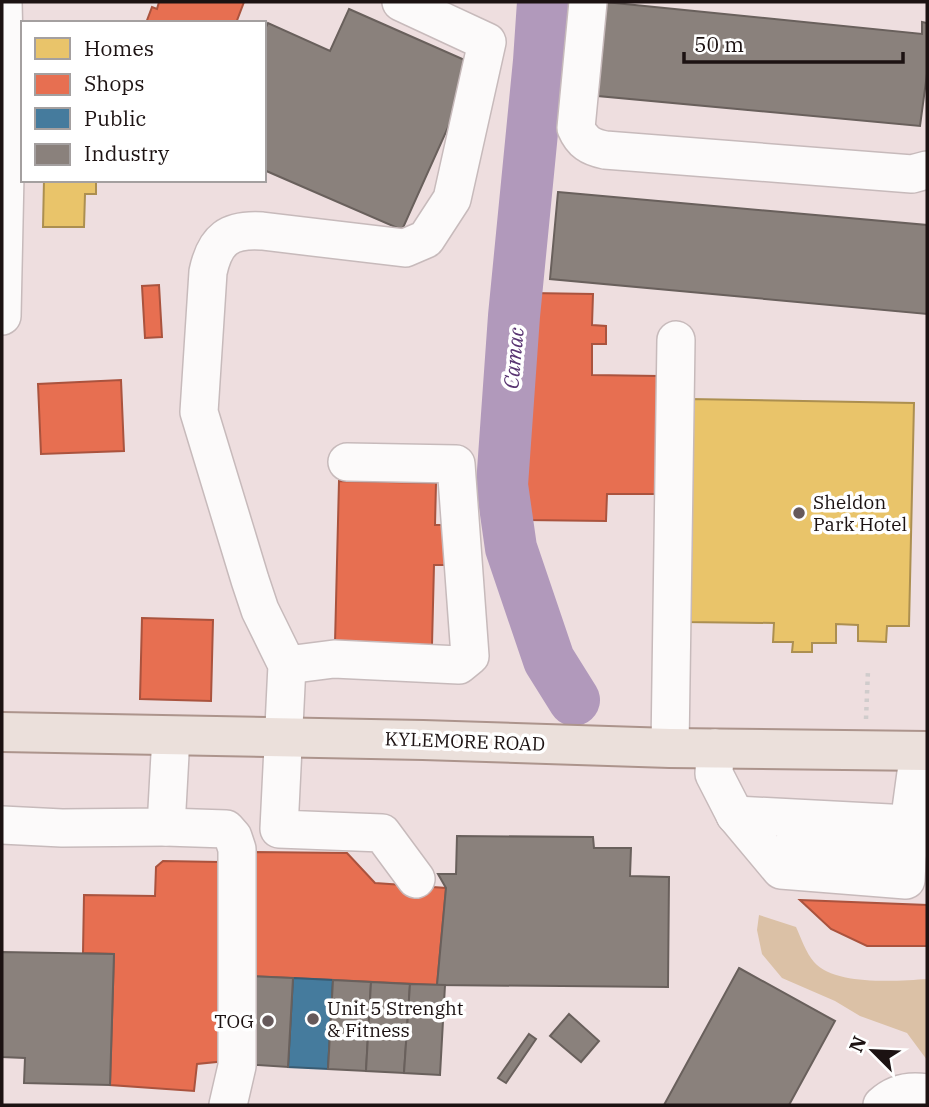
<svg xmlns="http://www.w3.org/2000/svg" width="929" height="1107" font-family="'IBM Plex Serif',serif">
<rect width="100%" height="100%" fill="#eededf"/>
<path fill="#dbc1a6" d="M759,915L796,927C801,938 806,953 814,962C835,986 898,981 927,979V1060L907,1033L860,1016L835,1001L782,978L762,954L757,930Z"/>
<g fill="#e9c46a" stroke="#ac8f50" stroke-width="2">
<polygon points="44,180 96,180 96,194 85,194 84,227 43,227"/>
<polygon points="689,399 914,403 909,626 887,626 886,642 858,641 858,625 836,624 836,643 812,643 812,652 792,652 793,642 773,642 774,623 684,622"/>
</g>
<g fill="#e76f51" stroke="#aa533e" stroke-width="2">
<polygon points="159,2 244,2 236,23 146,23 152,7 157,9"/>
<polygon points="159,285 162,337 145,338 142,286"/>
<polygon points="530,293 593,294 592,325 606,326 606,344 592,344 592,375 658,376 656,494 607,494 606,521 526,520"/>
<polygon points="121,380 124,451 41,454 38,384"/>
<polygon points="339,481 436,483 435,525 455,525 454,565 434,565 432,645 335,643"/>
<polygon points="142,618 213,620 211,701 140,699"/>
<polygon points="254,852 347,853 375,883 446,888 437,985 249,976"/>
<polygon points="163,861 219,862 226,1061 197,1064 194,1091 110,1085 114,954 83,953 84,895 155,896 156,867"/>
<polygon points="800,900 927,905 927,946 867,946 831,929"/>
</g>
<polygon fill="#457b9d" stroke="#395c73" stroke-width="2" points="293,978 333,980 328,1069 288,1067"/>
<g fill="#8a817c" stroke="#69605c" stroke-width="2">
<polygon points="605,2 922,34 922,22 927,23 927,74 920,126 598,96"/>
<polygon points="349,9 476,65 402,230 264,170 264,31 268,23 330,51"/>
<polygon points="558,192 927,225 927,314 550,279"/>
<polygon points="457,836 593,837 594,848 631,848 630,876 669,877 668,987 437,985 446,888 438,874 456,874"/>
<polygon points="2,952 114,954 110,1085 24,1083 25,1058 2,1057"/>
<polygon points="739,968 835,1021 789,1105 664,1105"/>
<polygon points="249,976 293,978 288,1067 244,1064"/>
<polygon points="333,980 371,982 366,1071 328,1069"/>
<polygon points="371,982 410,984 404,1073 366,1071"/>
<polygon points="410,984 445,985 440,1075 404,1073"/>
<polygon points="569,1014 599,1041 581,1062 550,1036"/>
<polygon points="529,1034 536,1039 506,1083 498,1078"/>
</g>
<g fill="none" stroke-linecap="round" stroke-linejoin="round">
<polyline stroke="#b199bb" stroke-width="52" points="543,2 539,61 514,316 502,485 511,548 549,660 574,700"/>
<defs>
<g id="minor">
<path d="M401,2L487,42L452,199L426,239L405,248L262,231C229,229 215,239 208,272L199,412L250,580L260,610L287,665L279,829L382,833L416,879"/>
<path d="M588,2L576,128C582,142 590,147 605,150L912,174L927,170"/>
<polyline points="2,316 6,127 3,2"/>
<polyline points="287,665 334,659 459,665 470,656 456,464 347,462"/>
<polyline points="670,748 676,340"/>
<polyline points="715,748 714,774 735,815 781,870 906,880 909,824 919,751"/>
<polyline points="735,815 909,824"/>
<polyline points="2,825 62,828 166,827 171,736"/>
<polyline points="166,827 226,829 233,837 237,849 237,1066 228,1105"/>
<polyline points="794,843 908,851"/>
<path d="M882,1105C895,1093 910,1090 927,1093"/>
</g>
<polyline id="major" points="2,732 423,740 670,748 927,751"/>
</defs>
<use href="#minor" stroke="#c7babb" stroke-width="40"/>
<use href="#major" stroke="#ac948c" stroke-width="42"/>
<polyline stroke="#d0cccc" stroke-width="4.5" stroke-dasharray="3.5 5" stroke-linecap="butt" points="866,719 868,670"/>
<use href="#minor" stroke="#fcfafa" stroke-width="37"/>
<use href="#major" stroke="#ebe0db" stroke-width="38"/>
</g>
<g fill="#66595a" stroke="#fff" stroke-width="2.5">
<circle cx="799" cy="513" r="7"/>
<circle cx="313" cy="1019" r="7"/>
<circle cx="268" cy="1021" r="7"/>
</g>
<g text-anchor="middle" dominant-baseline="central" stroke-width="7" stroke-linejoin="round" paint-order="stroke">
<g font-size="19" fill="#1c1212" stroke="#fff" text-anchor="start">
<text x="813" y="502">Sheldon<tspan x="813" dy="22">Park Hotel</tspan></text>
<text x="327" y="1008">Unit 5 Strenght<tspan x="327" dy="22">&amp; Fitness</tspan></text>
<text x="254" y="1021" text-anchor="end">TOG</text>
</g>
<g font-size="19" fill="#1c1212" stroke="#fff">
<text transform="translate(465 741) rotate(2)">KYLEMORE ROAD</text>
</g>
<g font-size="21" font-style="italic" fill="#583371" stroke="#fff">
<text transform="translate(513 358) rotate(-85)">Camac</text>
</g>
</g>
<rect width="929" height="1107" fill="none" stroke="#1c1212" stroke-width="7"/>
<rect x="21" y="21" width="245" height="161" fill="#ffffff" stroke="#a4a0a0" stroke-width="2"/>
<rect x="35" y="38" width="35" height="21" fill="#e9c46a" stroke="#a4a0a0" stroke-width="2"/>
<text x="84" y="56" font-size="21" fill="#1c1212">Homes</text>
<rect x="35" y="74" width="35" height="21" fill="#e76f51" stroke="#a4a0a0" stroke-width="2"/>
<text x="84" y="91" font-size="21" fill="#1c1212">Shops</text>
<rect x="35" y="108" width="35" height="21" fill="#457b9d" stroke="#a4a0a0" stroke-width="2"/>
<text x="84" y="126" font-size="21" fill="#1c1212">Public</text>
<rect x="35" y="144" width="35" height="21" fill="#8a817c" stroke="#a4a0a0" stroke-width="2"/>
<text x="84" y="161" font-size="21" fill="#1c1212">Industry</text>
<g transform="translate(873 1051) rotate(294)" stroke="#ffffff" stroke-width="5" paint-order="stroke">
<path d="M0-5L12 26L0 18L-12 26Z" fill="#1c1212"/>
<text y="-10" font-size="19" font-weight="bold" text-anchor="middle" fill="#1c1212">N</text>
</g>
<path d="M684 52v10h219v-10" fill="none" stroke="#1c1212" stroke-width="3.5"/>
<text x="694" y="52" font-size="21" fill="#1c1212" stroke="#ffffff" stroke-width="5" paint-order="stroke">50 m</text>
</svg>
